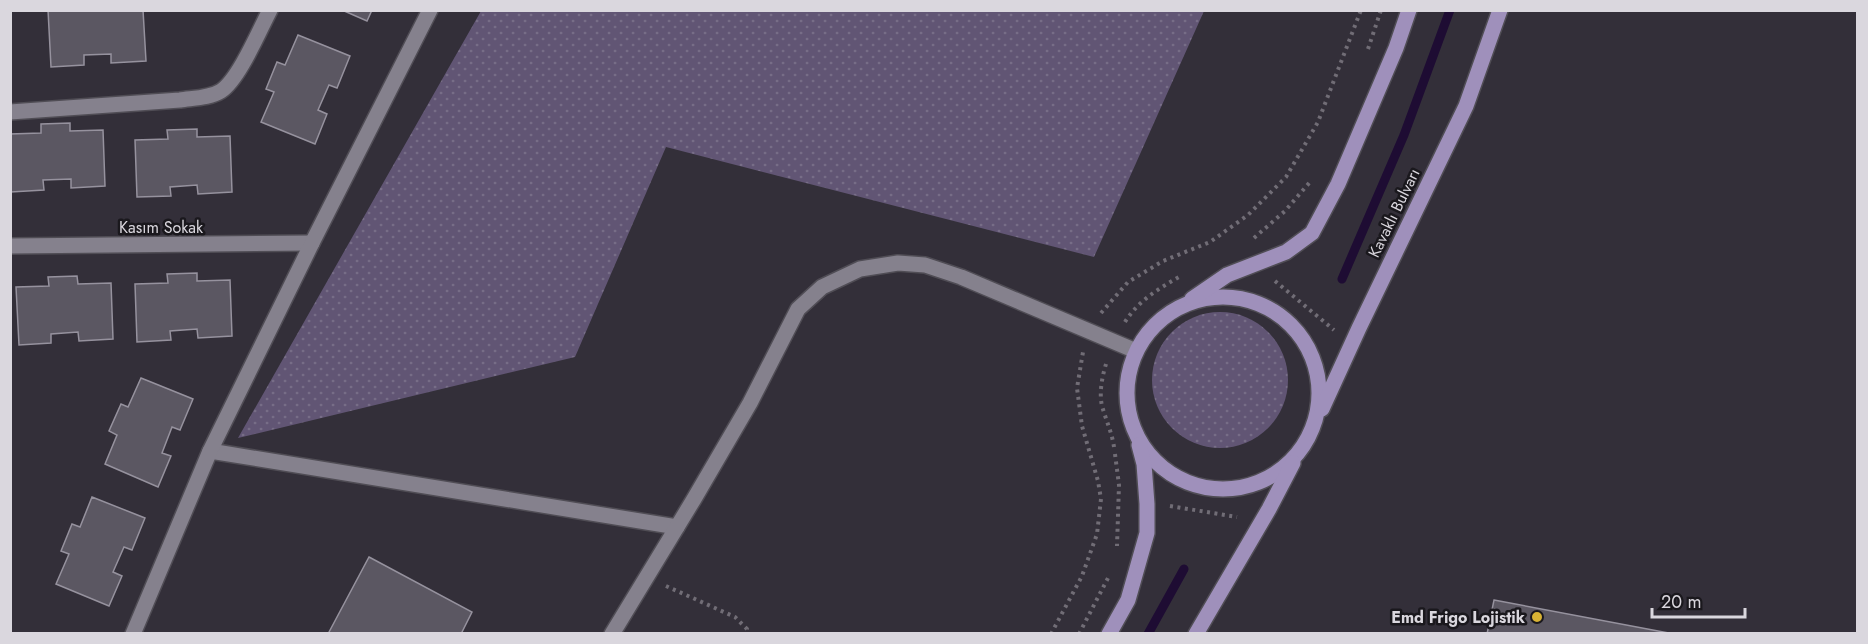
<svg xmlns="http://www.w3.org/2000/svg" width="1868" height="644" font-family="Jost,sans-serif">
<defs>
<pattern id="grass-dots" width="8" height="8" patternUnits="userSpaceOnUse" patternTransform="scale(1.5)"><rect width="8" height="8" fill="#615574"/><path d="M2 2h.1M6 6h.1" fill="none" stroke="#776d87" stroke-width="1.8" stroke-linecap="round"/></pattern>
</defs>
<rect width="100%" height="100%" fill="#332f39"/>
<g fill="url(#grass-dots)">
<polygon points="481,11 481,10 1204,11 1094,257 666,147 575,357 238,438"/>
<circle cx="1220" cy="380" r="68"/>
</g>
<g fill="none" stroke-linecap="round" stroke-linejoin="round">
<g stroke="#1e0c33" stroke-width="9">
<polyline points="1342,279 1404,135 1450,10"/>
<polyline points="1148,634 1184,569"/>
</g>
</g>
<g fill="#5b5762" stroke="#96929e" stroke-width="1.5">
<polygon points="48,10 143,10 146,61 111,63 111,54 84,55 84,65 51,67"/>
<polygon points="342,10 372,10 367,21"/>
<polygon points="298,35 350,56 337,88 329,85 318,110 327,114 315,144 261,122 274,92 266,89 277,62 285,65"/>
<polygon points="70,123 70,131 103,130 105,186 71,188 71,179 43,180 44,190 11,192 10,134 41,133 41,124"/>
<polygon points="197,129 197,137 230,136 232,192 198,194 197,185 170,187 171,196 137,197 135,140 168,139 167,130"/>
<polygon points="197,273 197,281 230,280 232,336 198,338 197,329 170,331 171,340 137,342 135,284 168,283 167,274"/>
<polygon points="77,276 78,284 111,283 113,339 79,341 78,332 51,334 51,343 19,345 16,287 49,286 48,277"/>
<polygon points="141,378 193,399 180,430 172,427 162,453 171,456 158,487 105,464 117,435 109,431 121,404 128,407"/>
<polygon points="92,497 145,518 132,550 124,547 113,572 122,576 109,606 56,584 69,554 61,551 72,524 80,527"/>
<polygon points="369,557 472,612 461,634 328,634"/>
<polygon points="1494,600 1674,634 1487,634"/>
</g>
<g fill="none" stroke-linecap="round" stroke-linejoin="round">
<defs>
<g id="minor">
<path d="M10,112L180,100C193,98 210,98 221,91C239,79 259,31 270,10"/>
<polyline points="10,246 312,243"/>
<polyline points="210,451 677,527"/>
<polyline points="133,634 210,451 312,243 430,10"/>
<polyline points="612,634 694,499 750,403 798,309 822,287 860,269 898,263 925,265 961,277 1136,351"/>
</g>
<g id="major">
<circle cx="1223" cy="393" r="96"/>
<polyline points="1192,299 1227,275 1286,252 1312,233 1338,184 1396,48 1409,10"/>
<polyline points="1322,409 1359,328 1466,106 1500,10"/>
<polyline points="1109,634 1128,600 1147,533 1147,504 1144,464 1139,445"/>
<polyline points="1196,634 1269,509 1293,463"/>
</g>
</defs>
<use href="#minor" stroke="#504d55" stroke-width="18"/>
<use href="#major" stroke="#504d55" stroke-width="18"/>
<g stroke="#716d76" stroke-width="4" stroke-dasharray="3 4.5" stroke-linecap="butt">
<polyline points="1368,49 1381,10"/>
<polyline points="1254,238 1285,211 1310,182"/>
<polyline points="1275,281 1334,330"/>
<polyline points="1101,313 1128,282 1163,261 1210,242 1248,215 1286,177 1318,122 1361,10"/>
<path d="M1125,322C1138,301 1158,289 1179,277"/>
<path d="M1106,364C1102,377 1099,393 1102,406C1106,420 1112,433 1114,447"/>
<polyline points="1115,454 1119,485 1117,546"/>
<polyline points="1170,506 1237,517"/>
<polyline points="666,586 735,617 747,629 746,634"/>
<polyline points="1051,634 1082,576 1097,534 1101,499 1098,481 1082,426 1077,388 1083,352"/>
<polyline points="1079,634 1108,578"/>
</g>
<use href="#minor" stroke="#85818d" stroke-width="15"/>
<use href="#major" stroke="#9f90bb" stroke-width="15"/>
</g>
<circle fill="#d9b334" stroke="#1a181d" stroke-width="2" cx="1537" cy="617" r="6"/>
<g text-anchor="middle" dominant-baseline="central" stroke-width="5" stroke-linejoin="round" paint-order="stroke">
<g font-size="16" fill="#dad7de" stroke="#1a181d">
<text transform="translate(1394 213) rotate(-64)">Kavaklı Bulvarı</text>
<text x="161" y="227">Kasım Sokak</text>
</g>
<g font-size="16" font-weight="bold" fill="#dad7de" stroke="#1a181d" text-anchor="end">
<text x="1525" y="617">Emd Frigo Lojistik</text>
</g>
</g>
<rect width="1868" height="644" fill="none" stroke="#dad7de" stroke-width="24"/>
<path d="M1652 608v9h93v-9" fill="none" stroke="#dad7de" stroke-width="3"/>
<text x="1661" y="608" font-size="18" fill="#dad7de" stroke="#1a181d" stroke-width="4.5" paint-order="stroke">20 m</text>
</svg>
